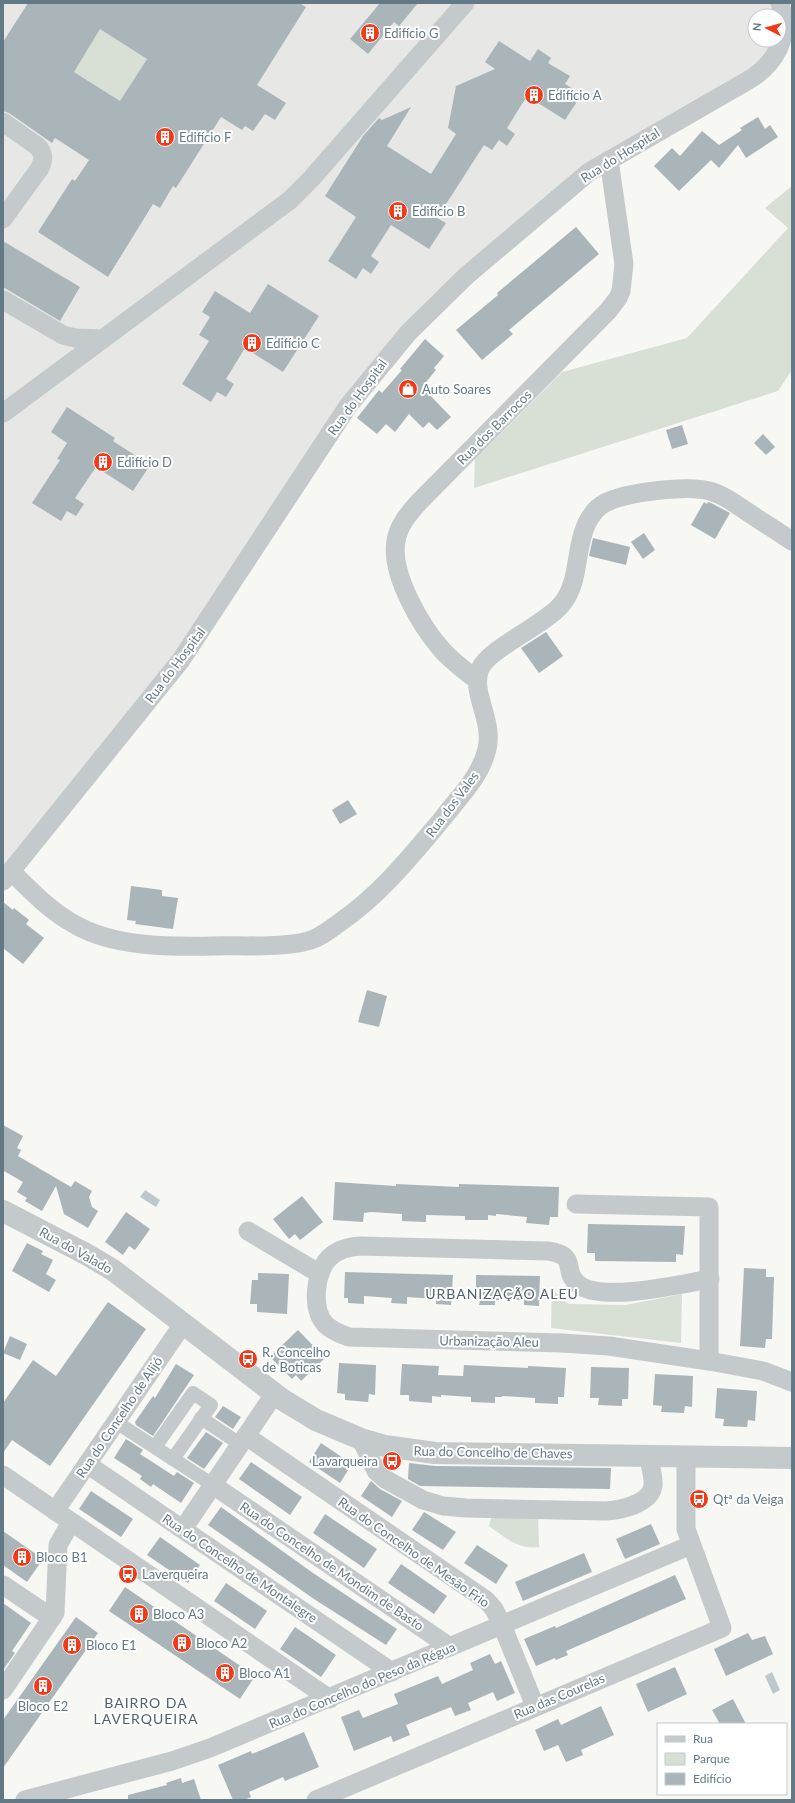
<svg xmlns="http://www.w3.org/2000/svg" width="795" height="1803" font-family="Lato,sans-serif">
<rect width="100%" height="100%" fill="#f7f7f3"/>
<polygon fill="#e7e8e6" points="3,3 771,3 773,16 755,16 755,40 772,40 764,56 755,66 607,152 435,293 401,328 369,366 177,652 3,869"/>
<g fill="#d8dfd4">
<polygon points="100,29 147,59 120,101 74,72"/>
<polygon points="792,186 792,370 778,391 474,488 475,459 562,372 687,338 788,228 765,208"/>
<polygon points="552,1289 568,1304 626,1305 682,1294 681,1343 551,1328"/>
<path d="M492,1515H538L539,1547C519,1550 504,1537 489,1526Z"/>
</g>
<g fill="#bbc9cd">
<polygon points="145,1190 160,1200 156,1207 140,1197"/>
<polygon points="772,1672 780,1690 773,1694 765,1676"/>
</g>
<g fill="#aab5b9" fill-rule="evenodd">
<path d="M28,3H299L306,7L257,85L286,103L275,120L265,114L253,131L245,126L242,130L221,117L176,188L173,186L160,208L153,204L108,277L38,232L72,179L75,181L89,160L55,138L52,143L9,113L3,111V42ZM100,29L147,59L120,101L74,72Z"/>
<polygon points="380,3 418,3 399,26 394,22 368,54 350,39"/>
<polygon points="499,41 530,61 538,49 551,58 548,63 570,76 565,84 582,94 565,120 527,96 507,128 515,134 507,146 499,140 492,150 484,145 437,218 446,223 429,249 391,225 371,256 379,262 371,274 363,268 356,279 328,261 356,217 325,196 363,136 379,118 382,120 411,107 387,146 431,174 456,134 448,128 456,86 495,69 485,62"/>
<polygon points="758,117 765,129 770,125 778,137 746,158 738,145 719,168 711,160 679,191 654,166 672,148 680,156 702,131 719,145 742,130 740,128"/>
<polygon points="576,227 599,254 509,330 513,334 482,360 456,330 498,295 497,293"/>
<polygon points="3,241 80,287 60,321 3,287"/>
<polygon points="268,284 319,316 283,372 245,348 226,379 234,384 226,397 217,392 211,402 182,384 209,341 199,335 210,317 202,312 215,291 250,313"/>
<polygon points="425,339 444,356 434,368 436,370 422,387 451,417 437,430 429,422 423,428 409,414 395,432 386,424 377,434 357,418 379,390 382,393 402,370 400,369"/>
<polygon points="67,407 115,438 113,441 150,465 133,491 96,467 75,498 84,504 76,516 67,511 61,521 32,503 60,460 57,459 67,443 51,432"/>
<polygon points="682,425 688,444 672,449 666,430"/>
<polygon points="763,434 775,447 766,455 754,443"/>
<polygon points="704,502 707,504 708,502 713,504 730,513 715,539 691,525"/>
<polygon points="644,533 655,550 643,559 631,542"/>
<polygon points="593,538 630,547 626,565 589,556"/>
<polygon points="546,632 563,656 539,673 521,648"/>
<polygon points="348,800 357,814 340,824 332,810"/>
<polygon points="131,886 162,890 162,896 178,898 173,929 135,924 136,921 127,920"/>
<polygon points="3,902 13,910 14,908 29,920 26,924 44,938 23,964 3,948"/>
<polygon points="367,990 387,996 379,1027 358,1022"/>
<polygon points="3,1125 23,1136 17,1148 21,1150 18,1156 71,1187 75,1181 92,1191 89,1197 92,1207 98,1211 88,1228 64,1214 56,1186 42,1211 25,1201 27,1198 17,1192 23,1182 4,1171 3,1173"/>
<polygon points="335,1182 396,1186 396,1184 459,1187 459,1184 559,1187 558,1217 550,1217 549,1225 526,1223 527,1217 496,1214 496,1216 488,1215 488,1220 465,1220 465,1216 426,1215 426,1222 402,1221 402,1214 371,1212 364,1213 363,1222 333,1220"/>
<polygon points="302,1196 323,1222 300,1240 295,1234 289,1239 273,1219"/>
<polygon points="126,1212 150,1229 135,1250 129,1246 123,1255 105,1242"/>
<polygon points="588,1224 685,1226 683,1255 676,1254 676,1262 595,1261 595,1253 587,1253"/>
<polygon points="27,1243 43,1251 41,1254 53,1260 46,1274 56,1280 49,1292 12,1271"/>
<polygon points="744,1268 766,1269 766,1277 774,1277 772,1339 766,1339 765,1348 740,1346"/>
<polygon points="345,1272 453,1275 451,1305 436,1304 436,1299 407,1297 407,1304 391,1303 392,1298 364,1296 364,1304 348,1303 348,1298 344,1298"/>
<polygon points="258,1273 289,1274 287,1314 257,1312 257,1304 250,1304 252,1280 258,1280"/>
<polygon points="476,1275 540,1276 539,1306 524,1305 524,1300 495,1300 495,1305 479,1305 480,1300 476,1300"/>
<polygon points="108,1302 146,1329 50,1466 12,1440 3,1453 3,1403 33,1360 56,1376"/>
<polygon points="298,1330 325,1358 301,1381 296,1375 292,1379 270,1357"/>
<polygon points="10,1336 27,1344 20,1360 3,1353"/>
<polygon points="339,1363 376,1365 375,1395 369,1394 368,1402 345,1400 345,1394 337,1393"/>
<polygon points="176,1364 194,1375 153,1436 136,1425 135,1422 153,1396 155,1398"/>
<polygon points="402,1364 439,1366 438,1375 463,1376 464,1365 528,1368 528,1366 566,1368 564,1397 558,1397 558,1404 535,1403 535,1398 502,1396 502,1397 495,1397 495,1403 471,1402 471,1397 441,1395 441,1397 432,1396 432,1403 409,1401 409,1395 400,1395"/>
<polygon points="591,1367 629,1368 628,1399 622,1399 622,1406 598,1405 599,1398 590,1398"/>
<polygon points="655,1374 693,1376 692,1407 685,1406 684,1413 661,1412 662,1406 653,1405"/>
<polygon points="717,1388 757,1391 755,1421 748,1420 747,1427 723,1426 724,1419 715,1418"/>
<polygon points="223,1406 241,1417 233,1429 215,1417"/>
<polygon points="206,1432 223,1443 204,1469 187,1458"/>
<polygon points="126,1439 143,1450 140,1454 174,1476 177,1472 194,1483 181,1503 153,1484 151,1487 140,1479 142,1476 114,1458"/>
<polygon points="321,1443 352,1464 340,1483 309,1462"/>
<polygon points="251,1462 302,1497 290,1515 239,1479"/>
<polygon points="409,1463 435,1466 611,1468 610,1489 420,1486 408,1479"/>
<polygon points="371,1481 380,1489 402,1501 392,1517 361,1496"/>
<polygon points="91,1491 133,1519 121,1537 79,1509"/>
<polygon points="221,1507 313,1573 397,1629 386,1645 314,1599 208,1525"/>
<polygon points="424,1512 456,1532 443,1550 412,1530"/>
<polygon points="325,1514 377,1549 364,1568 313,1533"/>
<polygon points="651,1524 660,1544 625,1559 616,1539"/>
<polygon points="3,1531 43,1559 27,1582 3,1565"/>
<polygon points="160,1537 200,1565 188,1583 147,1555"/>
<polygon points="477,1545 508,1565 496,1584 464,1563"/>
<polygon points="584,1553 592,1572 523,1601 515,1582"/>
<polygon points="401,1564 447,1596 434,1614 388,1583"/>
<polygon points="675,1575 686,1599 566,1651 568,1655 556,1660 555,1658 536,1666 524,1639 555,1626 556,1628"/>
<polygon points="226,1583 267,1611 255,1629 214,1601"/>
<polygon points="125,1587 255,1676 240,1699 109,1611"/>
<polygon points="3,1603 31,1623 12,1651 15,1653 3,1670"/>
<polygon points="76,1617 98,1633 3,1768 3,1720"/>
<polygon points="295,1627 336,1655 321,1677 280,1649"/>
<polygon points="748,1633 752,1640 765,1636 773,1654 726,1676 714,1649"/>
<polygon points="490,1654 495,1664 501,1661 515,1693 497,1701 493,1692 468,1703 471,1710 455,1716 451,1707 406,1725 410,1735 393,1742 391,1736 354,1751 341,1717 359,1710 363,1718 398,1704 394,1694 438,1676 442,1684 473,1670 470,1663"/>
<polygon points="675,1667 687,1694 648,1712 636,1684"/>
<polygon points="733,1699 746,1724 720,1724 712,1710"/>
<polygon points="601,1706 614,1735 581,1750 583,1755 566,1762 558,1745 544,1751 535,1730 558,1719 561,1725"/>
<polygon points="304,1732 319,1767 285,1781 283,1777 249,1792 251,1797 244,1800 233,1800 218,1765 251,1751 252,1754"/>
<polygon points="181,1778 182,1783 194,1779 201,1800 128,1800 128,1795 167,1785 166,1783"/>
</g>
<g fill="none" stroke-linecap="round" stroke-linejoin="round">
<g stroke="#c4c9cb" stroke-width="14">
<polyline points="201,1418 240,1444"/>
<polyline points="116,1422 213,1485"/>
<polyline points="155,1447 193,1393 211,1405 173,1459"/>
</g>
<g stroke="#c4c9cb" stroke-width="19">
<path d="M3,122L37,146C44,153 44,159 40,168L3,219"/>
<polyline points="3,300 63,335 75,338 103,339"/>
<polyline points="3,413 290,200 311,179 465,3"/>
<path d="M477,680C465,671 453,662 442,650C421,626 390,574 396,541C398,526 409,513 419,502L608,311L618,298L621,291L624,264L609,160"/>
<path d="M11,871C30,890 50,911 74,924C113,947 169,947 213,946C240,945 293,949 316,938C325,934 332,928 339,923C381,894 411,856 443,818C459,797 481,776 487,749C494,720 470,692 480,669C488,649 543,626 561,605C581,582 574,549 587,523C591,515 597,507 605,503C626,492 691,484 713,492C725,496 736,504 746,511C761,521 777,531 792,541"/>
<path d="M3,881L181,660L348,406L408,333L466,276L589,172L747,81C776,64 791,37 780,3"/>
<polyline points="576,1204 709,1207 709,1361"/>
<polyline points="248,1231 320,1274"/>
<path d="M710,1279C682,1284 600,1303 578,1284C561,1270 580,1256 548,1251L361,1246C349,1247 338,1249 329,1258C315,1273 311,1308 325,1324C332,1331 340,1334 349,1337L562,1343L609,1346L709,1361L763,1371L792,1382"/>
<polyline points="246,1436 486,1600 494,1609 502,1625 535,1706"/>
<path d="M361,1439L376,1471L385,1479L423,1500L443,1506L466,1508L606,1511C621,1510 650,1504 653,1486C654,1476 650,1465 648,1455"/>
<polyline points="87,1464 392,1672"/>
<polyline points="3,1475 330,1699"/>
<polyline points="213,1485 450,1647"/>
<polyline points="55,1511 183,1324"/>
<polyline points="183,1529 275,1393"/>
<polyline points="3,1585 52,1618"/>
<polyline points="3,1690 55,1613 58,1545 71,1522"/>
<polyline points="25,1800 172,1761 210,1748 691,1545"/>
<polyline points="316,1800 722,1628 686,1529 686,1456"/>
</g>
<polyline stroke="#c4c9cb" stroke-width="22" points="3,1211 86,1254 113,1270 283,1400 316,1420 361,1439 385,1446 435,1453 792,1458"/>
</g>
<defs>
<symbol id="building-disc" viewBox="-11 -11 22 22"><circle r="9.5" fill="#f03b1a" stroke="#fff"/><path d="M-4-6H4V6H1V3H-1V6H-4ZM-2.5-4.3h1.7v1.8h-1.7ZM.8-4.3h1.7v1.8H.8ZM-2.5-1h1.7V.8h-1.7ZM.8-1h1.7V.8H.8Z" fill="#fff"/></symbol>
<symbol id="shop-disc" viewBox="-11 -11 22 22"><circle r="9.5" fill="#f03b1a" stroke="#fff"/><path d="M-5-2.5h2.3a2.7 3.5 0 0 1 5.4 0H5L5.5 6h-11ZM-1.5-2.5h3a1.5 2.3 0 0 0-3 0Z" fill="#fff"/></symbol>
<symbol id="bus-disc" viewBox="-11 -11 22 22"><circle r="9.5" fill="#f03b1a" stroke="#fff"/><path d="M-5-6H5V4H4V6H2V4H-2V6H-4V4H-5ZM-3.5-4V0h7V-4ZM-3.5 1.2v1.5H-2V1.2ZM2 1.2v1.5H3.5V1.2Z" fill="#fff"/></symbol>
</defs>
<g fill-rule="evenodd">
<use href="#building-disc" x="359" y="22" width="22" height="22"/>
<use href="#building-disc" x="523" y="84" width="22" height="22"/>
<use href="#building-disc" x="154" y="126" width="22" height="22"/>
<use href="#building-disc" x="387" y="200" width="22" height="22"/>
<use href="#building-disc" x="241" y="332" width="22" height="22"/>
<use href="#shop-disc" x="397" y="378" width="22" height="22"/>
<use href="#building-disc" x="92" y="451" width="22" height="22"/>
<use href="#bus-disc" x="237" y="1348" width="22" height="22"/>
<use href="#bus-disc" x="381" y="1450" width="22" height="22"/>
<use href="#bus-disc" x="688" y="1488" width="22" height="22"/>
<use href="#building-disc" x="11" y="1546" width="22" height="22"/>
<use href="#bus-disc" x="117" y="1563" width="22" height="22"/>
<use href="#building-disc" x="128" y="1603" width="22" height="22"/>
<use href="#building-disc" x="171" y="1632" width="22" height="22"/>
<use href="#building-disc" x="61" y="1634" width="22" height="22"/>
<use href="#building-disc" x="214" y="1662" width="22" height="22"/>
<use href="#building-disc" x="32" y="1675" width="22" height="22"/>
</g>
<g text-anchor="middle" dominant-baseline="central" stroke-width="4" stroke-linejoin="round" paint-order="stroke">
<g font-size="13" fill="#637a86" stroke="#fff" text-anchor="start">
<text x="384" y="33">Edifício G</text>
<text x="548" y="95">Edifício A</text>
<text x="179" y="137">Edifício F</text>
<text x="412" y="211">Edifício B</text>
<text x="266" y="343">Edifício C</text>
<text x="422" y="389">Auto Soares</text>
<text x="117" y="462">Edifício D</text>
<text x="262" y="1352">R. Concelho<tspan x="262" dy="15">de Boticas</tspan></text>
<text x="378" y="1461" text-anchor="end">Lavarqueira</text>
<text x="713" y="1499">Qtª da Veiga</text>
<text x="36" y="1557">Bloco B1</text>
<text x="142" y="1574">Laverqueira</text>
<text x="153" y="1614">Bloco A3</text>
<text x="196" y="1643">Bloco A2</text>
<text x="86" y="1645">Bloco E1</text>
<text x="239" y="1673">Bloco A1</text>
<text x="43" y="1706" text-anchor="middle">Bloco E2</text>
</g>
<g font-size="13" fill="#637a86" stroke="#fff">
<text transform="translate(620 155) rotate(-32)">Rua do Hospital</text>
<text transform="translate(357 397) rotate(-54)">Rua do Hospital</text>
<text transform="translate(494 427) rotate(-45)">Rua dos Barrocos</text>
<text transform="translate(175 665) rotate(-53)">Rua do Hospital</text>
<text transform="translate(452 804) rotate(-53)">Rua dos Vales</text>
<text transform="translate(76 1250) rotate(29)">Rua do Valado</text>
<text transform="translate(489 1341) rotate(1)">Urbanização Aleu</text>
<text transform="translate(119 1417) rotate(-56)">Rua do Concelho de Alijó</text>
<text transform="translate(493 1452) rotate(1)">Rua do Concelho de Chaves</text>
<text transform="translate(414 1552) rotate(35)">Rua do Concelho de Mesão Frio</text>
<text transform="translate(332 1566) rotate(34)">Rua do Concelho de Mondim de Basto</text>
<text transform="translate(240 1568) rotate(34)">Rua do Concelho de Montalegre</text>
<text transform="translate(362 1685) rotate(-23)">Rua do Concelho do Peso da Régua</text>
<text transform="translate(559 1696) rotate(-23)">Rua das Courelas</text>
</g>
<g font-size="14" letter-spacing="1" fill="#52626b" stroke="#fff">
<text x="502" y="1293">URBANIZAÇÃO ALEU</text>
<text x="146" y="1702">BAIRRO DA<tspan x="146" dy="16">LAVERQUEIRA</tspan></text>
</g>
</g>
<rect width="795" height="1803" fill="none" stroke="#637a86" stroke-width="8"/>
<rect x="657" y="1723" width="130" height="72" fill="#ffffff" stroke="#c1cacf"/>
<rect x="665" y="1736" width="20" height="6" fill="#c4c9cb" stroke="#c1cacf"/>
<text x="693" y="1743" font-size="12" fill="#637a86">Rua</text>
<rect x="665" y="1753" width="20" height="12" fill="#d8dfd4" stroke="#c1cacf"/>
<text x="693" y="1763" font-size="12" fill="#637a86">Parque</text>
<rect x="665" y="1773" width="20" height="12" fill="#aab5b9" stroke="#c1cacf"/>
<text x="693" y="1783" font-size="12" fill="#637a86">Edifício</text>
<g transform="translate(767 28) rotate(276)"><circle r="19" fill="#ffffff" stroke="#c1cacf"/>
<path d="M0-3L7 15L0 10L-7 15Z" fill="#f03b1a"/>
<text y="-6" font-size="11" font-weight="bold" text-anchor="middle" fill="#637a86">N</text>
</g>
</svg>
